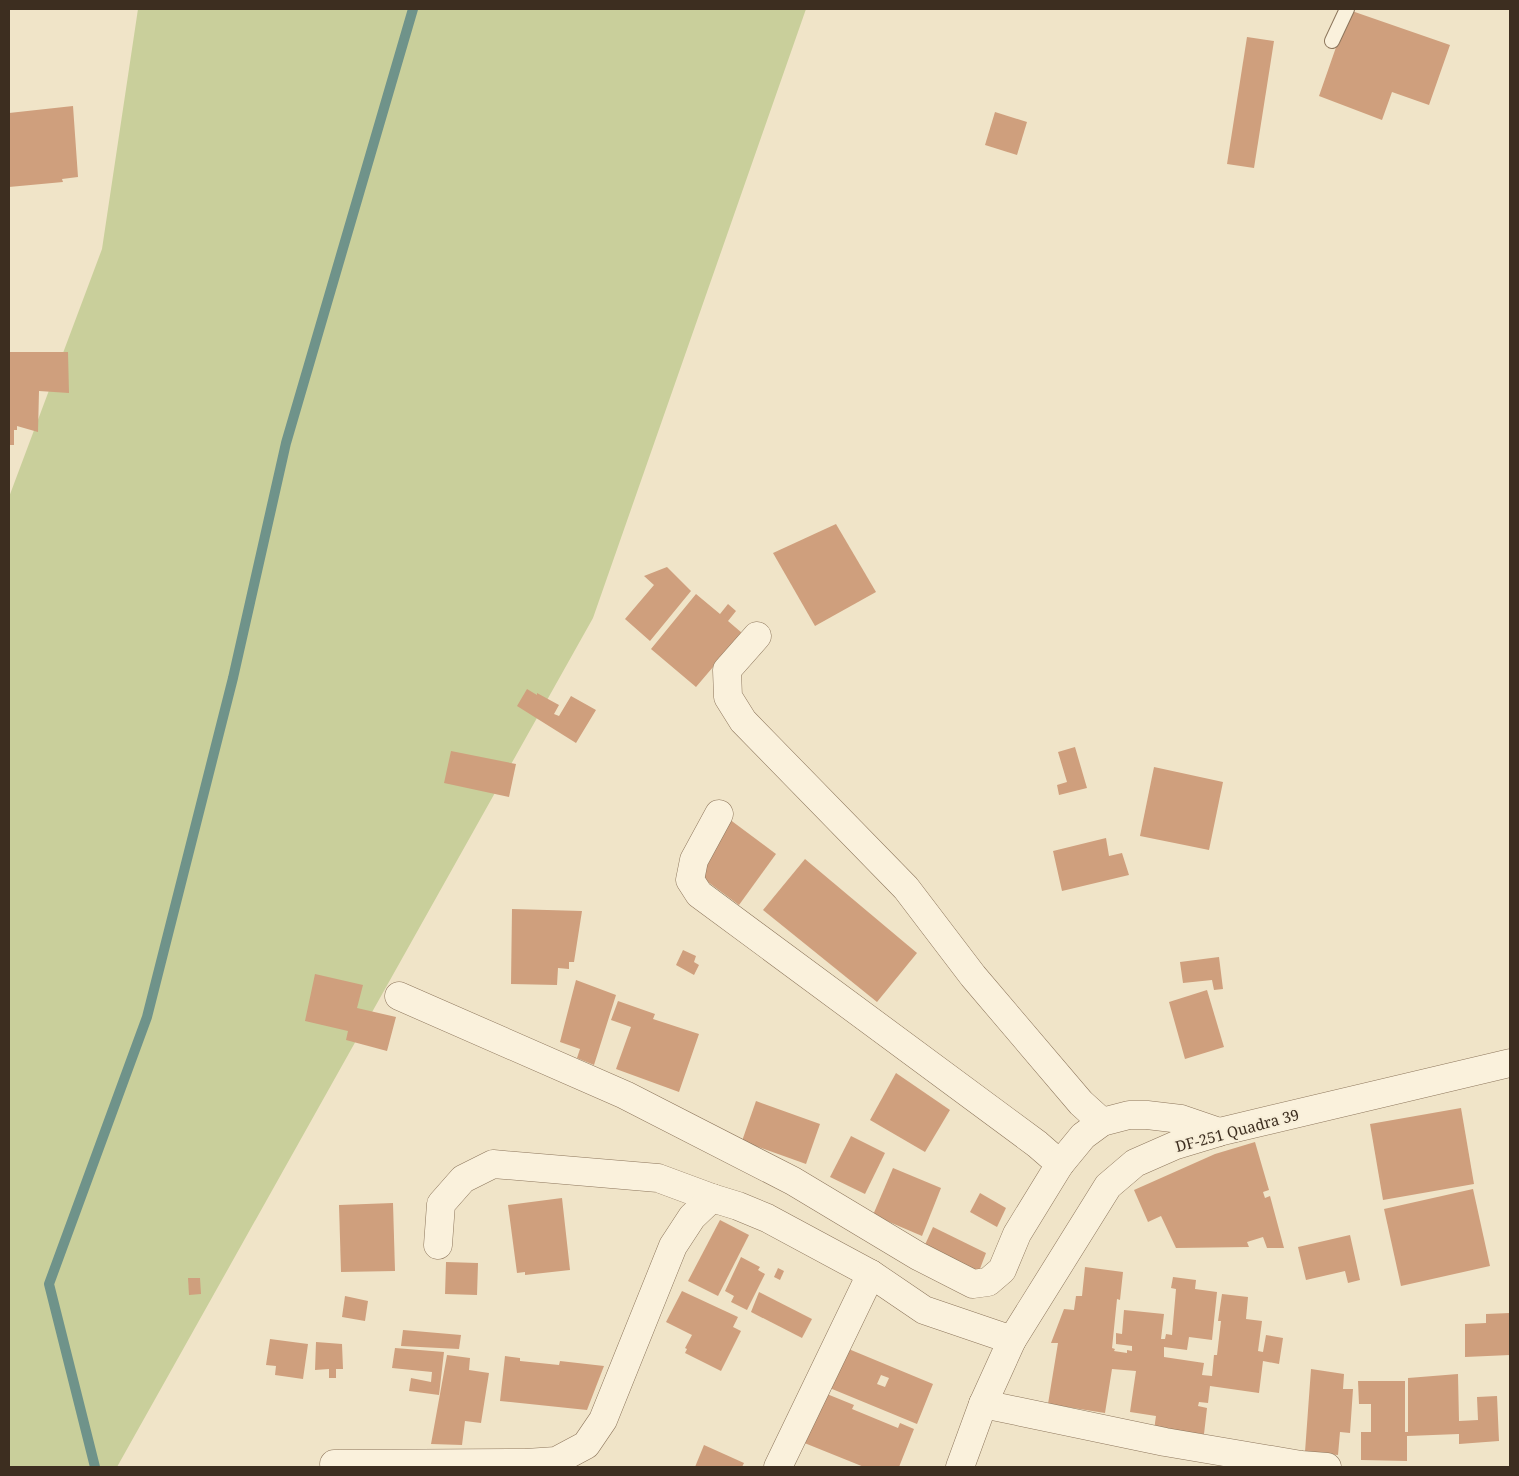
<svg xmlns="http://www.w3.org/2000/svg" width="1519" height="1476" font-family="'Noto Serif',serif">
<rect width="100%" height="100%" fill="#f0e4c8"/>
<polygon fill="#c9cf9b" points="138,9 806,9 593,618 117,1467 9,1467 9,497 102,249"/>
<g fill="none" stroke-linecap="round" stroke-linejoin="round">
<polyline stroke="#6f938a" stroke-width="10" points="95,1467 49,1284 147,1017 233,678 286,443 413,9"/>
</g>
<g fill="#cf9f7d" fill-rule="evenodd">
<polygon points="1349,10 1450,45 1429,105 1392,92 1382,120 1319,96"/>
<polygon points="1247,37 1274,41 1254,168 1227,164"/>
<polygon points="73,106 78,177 62,179 63,182 9,187 9,113"/>
<polygon points="995,112 1027,122 1017,155 985,145"/>
<polygon points="9,352 68,352 69,393 39,391 38,432 17,426 17,430 14,430 14,445 9,445"/>
<polygon points="836,524 876,592 815,626 773,553"/>
<polygon points="667,567 691,591 650,641 625,619 654,585 644,576"/>
<polygon points="696,594 720,614 728,604 736,611 728,621 742,633 696,687 651,649"/>
<polygon points="527,689 537,695 537,693 559,705 554,714 559,716 571,696 596,710 576,743 517,706"/>
<polygon points="1075,747 1087,788 1059,795 1057,785 1067,782 1058,752"/>
<polygon points="451,751 516,764 509,797 444,783"/>
<polygon points="1154,767 1223,782 1209,850 1140,836"/>
<polygon points="725,816 776,854 739,905 689,868"/>
<polygon points="1106,838 1109,856 1122,853 1129,875 1062,891 1053,851"/>
<polygon points="805,859 917,953 877,1002 763,910"/>
<polygon points="512,909 582,911 574,962 569,962 569,969 558,968 557,985 511,984"/>
<polygon points="683,950 696,956 694,962 699,965 694,975 676,965"/>
<polygon points="1219,957 1223,989 1214,990 1212,980 1183,983 1180,962"/>
<polygon points="315,974 363,985 357,1008 396,1017 387,1051 346,1040 348,1031 305,1021"/>
<polygon points="576,980 616,995 594,1065 577,1058 580,1049 560,1042"/>
<polygon points="1207,990 1224,1047 1185,1059 1169,1002"/>
<polygon points="618,1001 655,1014 653,1019 699,1034 679,1092 616,1069 631,1027 611,1020"/>
<polygon points="896,1073 950,1110 925,1152 870,1120"/>
<polygon points="756,1101 820,1124 806,1164 742,1141"/>
<polygon points="1461,1108 1474,1184 1383,1200 1370,1124"/>
<polygon points="851,1136 885,1153 865,1194 830,1177"/>
<polygon points="1255,1142 1269,1190 1263,1192 1265,1198 1270,1196 1284,1248 1267,1248 1263,1237 1247,1242 1249,1247 1176,1248 1161,1216 1148,1222 1134,1190 1215,1154"/>
<polygon points="893,1168 941,1188 922,1236 873,1215"/>
<polygon points="1473,1189 1490,1266 1401,1286 1384,1209"/>
<polygon points="980,1193 1006,1208 997,1227 970,1212"/>
<polygon points="562,1198 570,1270 525,1275 525,1272 517,1273 508,1205"/>
<polygon points="393,1203 395,1271 341,1272 339,1205"/>
<polygon points="720,1220 749,1235 718,1296 688,1281"/>
<polygon points="933,1227 986,1253 978,1274 924,1247"/>
<polygon points="1350,1235 1360,1280 1348,1283 1345,1271 1306,1280 1298,1247"/>
<polygon points="741,1257 760,1267 758,1270 765,1274 747,1310 731,1302 734,1296 725,1291"/>
<polygon points="446,1262 478,1263 477,1295 445,1294"/>
<polygon points="1085,1267 1123,1272 1120,1300 1117,1299 1112,1348 1115,1349 1114,1351 1127,1353 1127,1350 1132,1351 1132,1346 1116,1344 1116,1333 1122,1334 1124,1310 1164,1314 1161,1339 1165,1339 1166,1334 1172,1335 1176,1289 1171,1288 1173,1277 1196,1280 1195,1289 1217,1292 1212,1340 1189,1337 1187,1350 1164,1347 1164,1357 1204,1363 1202,1375 1212,1376 1214,1355 1217,1355 1221,1321 1218,1321 1222,1294 1248,1297 1246,1319 1262,1321 1258,1351 1263,1352 1266,1335 1283,1338 1279,1364 1263,1361 1259,1393 1210,1386 1208,1403 1199,1402 1198,1406 1207,1408 1204,1434 1154,1430 1156,1416 1130,1412 1136,1371 1112,1369 1105,1413 1048,1404 1058,1343 1051,1343 1064,1309 1074,1310 1076,1296 1082,1296"/>
<polygon points="778,1268 784,1271 780,1280 774,1277"/>
<polygon points="188,1278 200,1278 201,1294 189,1295"/>
<polygon points="682,1291 738,1317 733,1327 741,1331 721,1371 685,1353 687,1349 685,1348 692,1335 666,1322"/>
<polygon points="759,1292 812,1319 802,1338 751,1312"/>
<polygon points="345,1296 368,1301 365,1321 342,1317"/>
<polygon points="1510,1313 1510,1355 1465,1357 1465,1324 1486,1323 1486,1314"/>
<polygon points="403,1330 461,1335 459,1349 401,1346"/>
<polygon points="270,1339 308,1344 303,1379 275,1375 276,1366 266,1365"/>
<polygon points="316,1342 342,1344 343,1369 336,1369 336,1378 329,1378 329,1369 315,1370"/>
<path d="M839,1345L933,1384L917,1424L820,1384ZM881,1375L889,1378L885,1387L877,1384Z"/>
<polygon points="395,1348 444,1352 439,1395 409,1391 411,1378 431,1382 432,1372 392,1368"/>
<polygon points="447,1355 470,1358 469,1370 489,1373 481,1423 465,1421 462,1445 431,1444"/>
<polygon points="505,1356 520,1358 520,1361 559,1365 560,1361 604,1366 587,1410 500,1401"/>
<polygon points="1311,1369 1344,1374 1343,1389 1353,1389 1350,1433 1340,1432 1338,1455 1305,1452"/>
<polygon points="1458,1374 1459,1421 1478,1420 1477,1397 1497,1396 1499,1441 1459,1444 1459,1434 1407,1436 1407,1461 1361,1460 1361,1432 1371,1432 1371,1404 1359,1404 1358,1381 1405,1381 1405,1432 1408,1432 1408,1378"/>
<polygon points="822,1392 854,1405 852,1409 898,1428 900,1423 914,1429 899,1467 864,1467 802,1442"/>
<polygon points="704,1445 744,1463 742,1467 695,1467"/>
</g>
<g fill="none" stroke-linecap="round" stroke-linejoin="round">
<defs>
<polyline id="lane" points="1332,41 1347,9"/>
<g id="street">
<polyline points="757,636 727,670 728,697 743,721 906,888 973,976 1081,1103 1102,1122"/>
<polyline points="719,814 694,860 690,880 699,894 1037,1144 1060,1164"/>
<polyline points="399,996 625,1095 793,1181 918,1256 973,1284 988,1282 1002,1270 1017,1234 1060,1164 1083,1136 1102,1122 1129,1115 1147,1115 1181,1119 1219,1132"/>
<polyline points="438,1245 441,1204 463,1179 493,1164 658,1178 712,1198"/>
<polyline points="983,1404 1165,1442 1301,1465 1327,1467"/>
<polyline points="334,1464 526,1463 556,1461 586,1445 603,1420 673,1246 692,1217 712,1198 738,1206 767,1218 871,1274 924,1310 1012,1340"/>
<polyline points="778,1467 871,1274"/>
<polyline points="960,1467 983,1404 1012,1340 1108,1186 1135,1163 1176,1145 1219,1132 1510,1063"/>
</g>
</defs>
<use href="#lane" stroke="#8d765c" stroke-width="16"/>
<use href="#street" stroke="#8d765c" stroke-width="29"/>
<use href="#lane" stroke="#faf1dc" stroke-width="14"/>
<use href="#street" stroke="#faf1dc" stroke-width="28"/>
</g>
<g text-anchor="middle" dominant-baseline="central" stroke-width="4" stroke-linejoin="round" paint-order="stroke">
<g font-size="15" fill="#3d2e20" stroke="#f7eed8">
<text transform="translate(1237 1130) rotate(-15)">DF-251 Quadra 39</text>
</g>
</g>
<rect width="1519" height="1476" fill="none" stroke="#3d2e20" stroke-width="20"/>
</svg>
